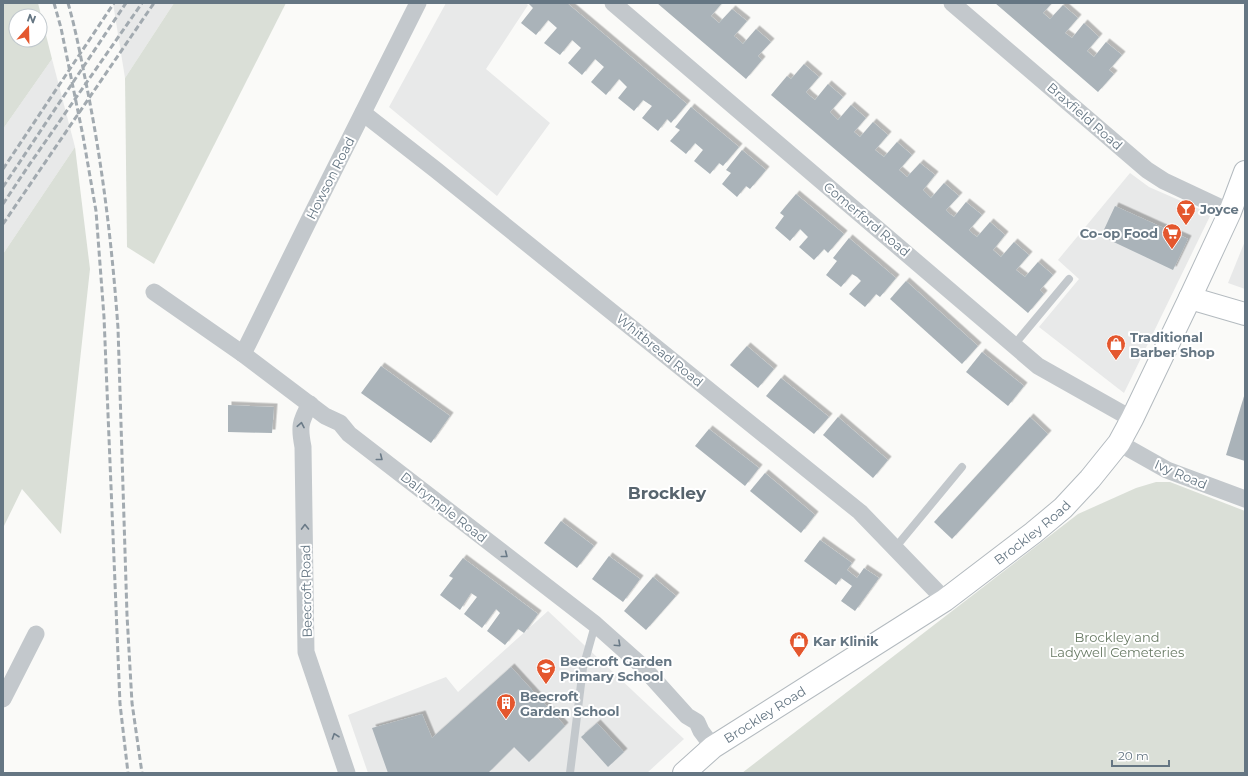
<svg xmlns="http://www.w3.org/2000/svg" width="1248" height="776" font-family="Montserrat,sans-serif">
<defs>
<filter id="shadow"><feDropShadow dx="3.5" dy="-3.5" stdDeviation="0" flood-color="#0004"/></filter>
</defs>
<rect width="100%" height="100%" fill="#fafaf8"/>
<g fill="#e8e9e9">
<polygon points="113,3 174,3 125,78"/>
<polygon points="446,3 525,3 528,5 486,69 550,123 497,196 389,107"/>
<polygon points="52,59 75,147 3,254 3,129"/>
<polygon points="1130,173 1149,187 1211,214 1124,393 1039,327 1079,279 1058,260"/>
<polygon points="1245,241 1245,289 1228,283"/>
<polygon points="548,611 684,739 647,773 368,773 348,715 446,677 458,692"/>
</g>
<g fill="#dadfd7" fill-rule="evenodd">
<path d="M3,3H38L52,59L3,129ZM16,16H40V40H16Z"/>
<polygon points="174,3 286,3 154,264 127,247 125,78"/>
<polygon points="75,147 90,269 61,534 22,489 3,528 3,254"/>
<polygon points="1156,482 1170,482 1245,511 1245,773 742,773 1078,514 1136,488"/>
</g>
<g fill="#aab3b9" filter="url(#shadow)">
<polygon points="530,3 567,3 687,104 671,123 667,119 658,131 642,118 652,106 643,100 634,111 618,98 627,87 619,79 606,95 591,82 604,67 595,59 582,75 568,63 581,48 572,40 560,55 544,43 557,28 548,20 536,35 521,23 533,8 529,4"/>
<polygon points="657,3 722,3 711,16 719,23 732,9 747,21 734,36 739,40 743,44 756,29 771,42 758,56 762,60 746,79"/>
<polygon points="995,3 1052,3 1043,13 1050,19 1063,5 1078,18 1065,33 1072,38 1084,23 1099,37 1087,51 1094,57 1106,42 1122,55 1109,70 1114,74 1098,92"/>
<polygon points="804,64 819,77 806,92 810,96 815,100 828,84 843,97 830,112 838,120 851,105 866,118 854,132 860,137 873,122 888,135 875,150 884,157 897,142 912,155 899,170 907,177 920,163 935,175 923,190 931,198 944,183 959,196 946,210 950,214 954,217 966,202 982,215 969,230 973,234 977,237 990,222 1005,235 993,250 1001,257 1014,242 1029,255 1016,270 1025,277 1038,262 1053,275 1040,290 1044,294 1028,313 771,95 787,76 791,79"/>
<polygon points="691,107 739,147 723,166 719,163 710,174 694,161 703,150 695,143 686,154 670,141 680,130 675,127"/>
<polygon points="742,150 766,170 750,189 746,186 737,197 722,184 731,173 726,170"/>
<polygon points="796,194 844,234 828,253 824,249 814,260 799,247 808,237 800,229 790,241 775,228 784,216 780,213"/>
<polygon points="1115,206 1188,239 1173,270 1101,236"/>
<polygon points="849,238 896,278 880,297 876,294 865,307 849,294 861,281 857,277 852,274 841,287 826,275 837,261 833,258"/>
<polygon points="906,281 978,346 962,364 890,299"/>
<polygon points="747,346 774,369 758,388 730,365"/>
<polygon points="982,352 1024,386 1008,406 966,372"/>
<polygon points="381,366 450,416 431,443 361,393"/>
<polygon points="781,378 829,417 814,434 766,396"/>
<polygon points="1245,393 1245,461 1226,455"/>
<polygon points="228,405 274,407 272,433 228,432"/>
<polygon points="838,417 888,460 873,478 823,435"/>
<polygon points="1030,417 1048,434 952,539 934,522"/>
<polygon points="709,429 759,468 745,486 695,446"/>
<polygon points="765,473 815,515 801,533 750,491"/>
<polygon points="561,521 594,546 577,568 544,543"/>
<polygon points="820,540 852,563 847,570 857,578 864,568 879,578 855,611 841,601 852,586 841,578 836,585 804,561"/>
<polygon points="609,556 640,579 623,602 592,579"/>
<polygon points="463,558 538,614 524,633 518,629 505,645 487,631 500,613 496,609 482,628 464,614 477,597 471,593 460,610 440,595 453,578 449,576"/>
<polygon points="653,577 676,596 646,630 624,611"/>
<polygon points="511,667 565,726 529,762 514,747 488,773 388,773 372,728 422,714 432,738"/>
<polygon points="597,723 624,752 608,767 581,737"/>
</g>
<g fill="none" stroke-linecap="round" stroke-linejoin="round">
<defs>
<g id="secondary">
<polyline points="1190,298 1245,314"/>
<path id="s1" d="M684,773L713,747L945,600L1033,533L1063,508L1090,479L1119,443L1132,419L1190,298L1230,212L1245,172"/>
</g>
</defs>
<use href="#secondary" stroke="#b3babf" stroke-width="24"/>
<g stroke="#c3c8cc" stroke-width="8">
<polyline points="1014,345 1069,279"/>
<polyline points="895,548 962,467"/>
<polyline points="570,773 583,668 595,625"/>
</g>
<g stroke="#c3c8cc" stroke-width="17">
<polyline points="613,3 1038,366 1132,419"/>
<polyline points="952,3 1147,170 1164,181 1230,212"/>
<polyline points="363,113 436,170 860,512 945,600"/>
<polyline points="154,292 243,354 325,416 340,423 349,434 595,624 641,665 687,716 697,722 701,731 713,747"/>
<polyline points="243,354 310,218 418,3"/>
<path d="M310,404C300,422 299,427 303,447L306,652L347,773"/>
<polyline points="1119,443 1167,470 1245,499"/>
<polyline points="3,699 36,634"/>
</g>
<use href="#secondary" stroke="#fff" stroke-width="22"/>
<g stroke="#a2aab0" stroke-width="3" stroke-dasharray="6 3" stroke-linecap="butt">
<polyline points="54,3 61,28 83,136 96,211 104,317 120,704 128,773"/>
<path d="M68,3C75,27 80,53 85,78C102,160 112,244 118,328L127,615L132,703L142,773"/>
<polyline points="3,169 114,3"/>
<polyline points="3,187 126,3"/>
<polyline points="3,204 27,168 142,3"/>
<polyline points="3,224 154,3"/>
</g>
</g>
<defs><path id="oneway-chevron" d="M-2-3.5L2.5 0L-2 3.5" fill="none" stroke-width="1.6" stroke-linecap="round" stroke-linejoin="round"/></defs>
<g stroke="#6a7a87">
<use href="#oneway-chevron" transform="translate(301 425) rotate(-79)"/>
<use href="#oneway-chevron" transform="translate(380 458) rotate(38)"/>
<use href="#oneway-chevron" transform="translate(305 527) rotate(-91)"/>
<use href="#oneway-chevron" transform="translate(505 555) rotate(38)"/>
<use href="#oneway-chevron" transform="translate(618 644) rotate(43)"/>
<use href="#oneway-chevron" transform="translate(335 736) rotate(-109)"/>
</g>
<defs>
<symbol id="bar-pin" viewBox="-11 -11 22 30"><path d="M0 17L-7.5 6A9.5 9.5 0 1 1 7.5 6Z" fill="#e4572e" stroke="#fff"/><path d="M-6-5H6L.8 .8V4.5H3.5V6h-7V4.5H-.8V.8Z" fill="#fff"/></symbol>
<symbol id="supermarket-pin" viewBox="-11 -11 22 30"><path d="M0 17L-7.5 6A9.5 9.5 0 1 1 7.5 6Z" fill="#e4572e" stroke="#fff"/><path d="M-6-5.5h2.5l.6 2H6L4.5 2H-2.5L-4.4-4H-6ZM-1.5 3.2a1.3 1.3 0 1 0 .1 0ZM3 3.2a1.3 1.3 0 1 0 .1 0Z" fill="#fff"/></symbol>
<symbol id="shop-pin" viewBox="-11 -11 22 30"><path d="M0 17L-7.5 6A9.5 9.5 0 1 1 7.5 6Z" fill="#e4572e" stroke="#fff"/><path d="M-5-2.5h2.3a2.7 3.5 0 0 1 5.4 0H5L5.5 6h-11ZM-1.5-2.5h3a1.5 2.3 0 0 0-3 0Z" fill="#fff"/></symbol>
<symbol id="school-pin" viewBox="-11 -11 22 30"><path d="M0 17L-7.5 6A9.5 9.5 0 1 1 7.5 6Z" fill="#e4572e" stroke="#fff"/><path d="M0-5L7-2L0 1L-7-2ZM-4 1L0 2.5L4 1V4Q0 6-4 4Z" fill="#fff"/></symbol>
<symbol id="building-pin" viewBox="-11 -11 22 30"><path d="M0 17L-7.5 6A9.5 9.5 0 1 1 7.5 6Z" fill="#e4572e" stroke="#fff"/><path d="M-4-6H4V6H1V3H-1V6H-4ZM-2.5-4.3h1.7v1.8h-1.7ZM.8-4.3h1.7v1.8H.8ZM-2.5-1h1.7V.8h-1.7ZM.8-1h1.7V.8H.8Z" fill="#fff"/></symbol>
</defs>
<g fill-rule="evenodd">
<use href="#bar-pin" x="1175" y="198" width="22" height="30"/>
<use href="#supermarket-pin" x="1161" y="222" width="22" height="30"/>
<use href="#shop-pin" x="1105" y="333" width="22" height="30"/>
<use href="#shop-pin" x="788" y="630" width="22" height="30"/>
<use href="#school-pin" x="535" y="657" width="22" height="30"/>
<use href="#building-pin" x="495" y="692" width="22" height="30"/>
</g>
<g text-anchor="middle" dominant-baseline="central" stroke-width="4" stroke-linejoin="round" paint-order="stroke">
<g font-size="13" fill="#657683" stroke="#fff">
<text transform="translate(1085 116) rotate(41)">Braxfield Road</text>
<text transform="translate(330 178) rotate(-63)">Howson Road</text>
<text transform="translate(867 219) rotate(40)">Comerford Road</text>
<text transform="translate(660 350) rotate(39)">Whitbread Road</text>
<text transform="translate(1181 474) rotate(23)">Ivy Road</text>
<text transform="translate(444 507) rotate(38)">Dalrymple Road</text>
<text stroke="none"><textPath href="#s1" startOffset="424">Brockley Road</textPath></text>
<text transform="translate(306 591) rotate(-91)">Beecroft Road</text>
<text stroke="none"><textPath href="#s1" startOffset="100">Brockley Road</textPath></text>
</g>
<g font-size="13" font-weight="bold" fill="#657683" stroke="#fff" text-anchor="start">
<text x="1200" y="209">Joyce</text>
<text x="1158" y="233" text-anchor="end">Co-op Food</text>
<text x="1130" y="337">Traditional<tspan x="1130" dy="15">Barber Shop</tspan></text>
<text x="813" y="641">Kar Klinik</text>
<text x="560" y="661">Beecroft Garden<tspan x="560" dy="15">Primary School</tspan></text>
<text x="520" y="696">Beecroft<tspan x="520" dy="15">Garden School</tspan></text>
</g>
<g font-size="13" fill="#687a64" stroke="#fff">
<text x="1117" y="637">Brockley and<tspan x="1117" dy="15">Ladywell Cemeteries</tspan></text>
</g>
<g font-size="17" font-weight="bold" fill="#57646e" stroke="#fff">
<text x="667" y="493">Brockley</text>
</g>
</g>
<rect width="1248" height="776" fill="none" stroke="#657683" stroke-width="8"/>
<g transform="translate(28 28) rotate(20)"><circle r="19" fill="#ffffff" stroke="#c1c8cd"/>
<path d="M0-3L7 15L0 10L-7 15Z" fill="#e4572e"/>
<text y="-6" font-size="11" font-weight="bold" text-anchor="middle" fill="#657683">N</text>
</g>
<path d="M1112 760v6h57v-6" fill="none" stroke="#657683" stroke-width="2"/>
<text x="1118" y="760" font-size="12" fill="#657683" stroke="#ffffff" stroke-width="3" paint-order="stroke">20 m</text>
</svg>
